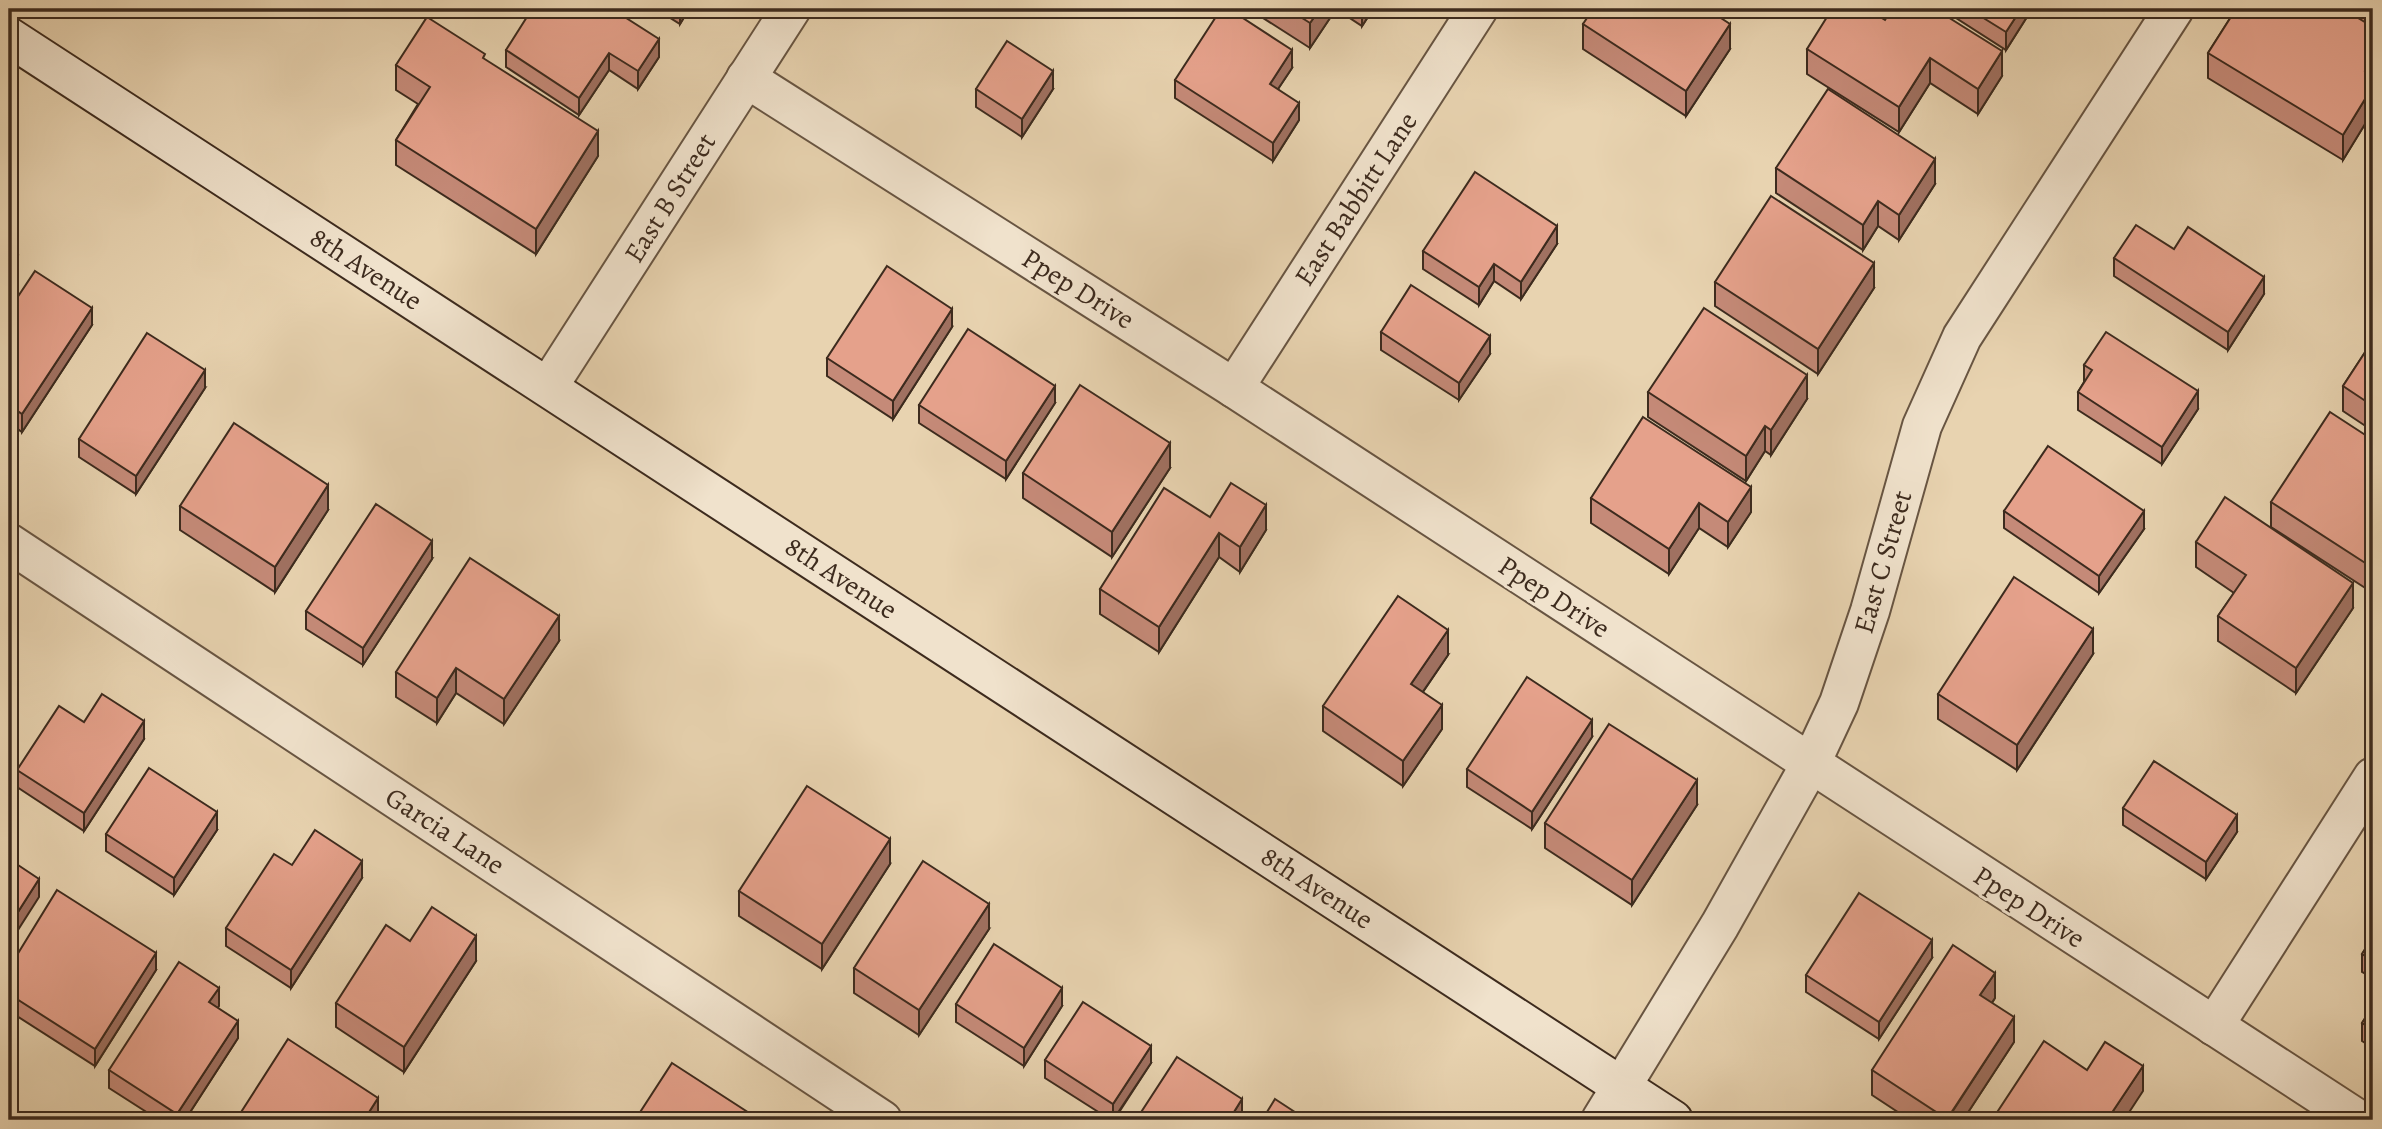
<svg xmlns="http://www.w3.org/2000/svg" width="2382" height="1129" font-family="Alegreya,serif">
<rect width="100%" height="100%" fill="#e8d3b0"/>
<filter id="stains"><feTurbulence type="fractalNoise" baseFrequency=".00286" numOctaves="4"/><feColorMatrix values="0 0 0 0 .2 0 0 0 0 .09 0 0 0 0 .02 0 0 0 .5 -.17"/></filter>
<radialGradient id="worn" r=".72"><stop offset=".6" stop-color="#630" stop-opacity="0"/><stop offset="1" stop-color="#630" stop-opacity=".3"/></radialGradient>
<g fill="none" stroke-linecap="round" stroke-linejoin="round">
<defs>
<g id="minor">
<polyline points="746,78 1234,388 2359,1120"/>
<polyline points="548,387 791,9"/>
<polyline points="1234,388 1478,9"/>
<polyline points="9,543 882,1120"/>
<polyline points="2214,1026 2373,777"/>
<polyline points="1601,1120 1720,925 1810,765 1839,703 1870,611 1922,426 1962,337 2174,9"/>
</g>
<polyline id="secondary" points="9,37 1673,1120"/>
</defs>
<use href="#minor" stroke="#685542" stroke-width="42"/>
<use href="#secondary" stroke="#3d2b1e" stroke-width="42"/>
<use href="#minor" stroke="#f0e2cc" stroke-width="38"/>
<use href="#secondary" stroke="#f0e2cc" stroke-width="38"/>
</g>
<g fill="#c58a78" stroke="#3d2b1e" stroke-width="2">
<polygon points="656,9 689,9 680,24"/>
<polygon points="1249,9 1336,9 1310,48"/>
<polygon points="1336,9 1373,9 1362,26"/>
<polygon points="1740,9 1751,9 1748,14"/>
<polygon points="1942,9 2032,9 2006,50"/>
<polygon points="2236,9 2373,9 2373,111 2343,160 2208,78 2208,53"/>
<polygon points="1885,20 2002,76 1978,114 1930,83 1899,132 1807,74 1807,49"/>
<polygon points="1583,24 1730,49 1686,116 1583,49"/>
<polygon points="659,39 659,57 638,89 609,70 579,115 506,67 506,50"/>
<polygon points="485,60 598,156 536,254 396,165 396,140 418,104 396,90 396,65"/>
<polygon points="1292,68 1278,89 1299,120 1273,161 1175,98 1175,80"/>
<polygon points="976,89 1053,89 1022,137 976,107"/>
<polygon points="1776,168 1935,184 1899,240 1878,226 1863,250 1776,193"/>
<polygon points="1557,244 1521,299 1494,281 1479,305 1423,269 1423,251"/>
<polygon points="2174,249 2264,294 2228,350 2114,276 2114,258"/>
<polygon points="1715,282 1874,288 1818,374 1715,306"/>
<polygon points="9,310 92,325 22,432 9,423"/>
<polygon points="952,327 893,419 827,376 827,358"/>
<polygon points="1381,332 1490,354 1459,400 1381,350"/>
<polygon points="2373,340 2373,431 2343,411 2343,386"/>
<polygon points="2084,365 2198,409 2162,464 2078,410 2078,392 2084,382"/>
<polygon points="205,388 136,494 79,457 79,439"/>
<polygon points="1648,392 1807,399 1771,455 1765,451 1746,481 1648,417"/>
<polygon points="1055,403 1006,479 919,423 919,405"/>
<polygon points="2373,440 2373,593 2271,527 2271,502"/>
<polygon points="1170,468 1112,557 1023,498 1023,473"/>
<polygon points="1751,487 1751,512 1728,547 1699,528 1669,574 1591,523 1591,498"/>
<polygon points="180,506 328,510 275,592 180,530"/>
<polygon points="2004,511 2144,529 2099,593 2004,528"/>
<polygon points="1210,517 1266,530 1240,572 1219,557 1159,652 1100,614 1100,589"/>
<polygon points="2196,542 2353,608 2296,693 2218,641 2218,616 2234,593 2196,567"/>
<polygon points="432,559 363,665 306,629 306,611"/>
<polygon points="559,641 504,724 456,693 437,723 396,697 396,672"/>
<polygon points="2093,654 2017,770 1938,719 1938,694"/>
<polygon points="1448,655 1423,692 1442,729 1403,786 1323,731 1323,706"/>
<polygon points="84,722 144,739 84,831 17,787 17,770"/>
<polygon points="1592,737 1532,829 1467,787 1467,769"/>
<polygon points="1697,805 1632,905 1545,848 1545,823"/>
<polygon points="2123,808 2237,832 2206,879 2123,825"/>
<polygon points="217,830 174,895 106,851 106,834"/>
<polygon points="890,864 822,969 739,916 739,891"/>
<polygon points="292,865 362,878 291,988 226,946 226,928"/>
<polygon points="989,929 919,1035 854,993 854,968"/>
<polygon points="2373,937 2373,978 2362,972 2362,954"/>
<polygon points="410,941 476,961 404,1072 336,1027 336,1003"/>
<polygon points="1932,958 1879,1039 1806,992 1806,975"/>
<polygon points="9,968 156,970 95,1066 9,1011"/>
<polygon points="1995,998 1992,1003 2014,1042 1963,1120 1910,1120 1872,1095 1872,1070"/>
<polygon points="956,1004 1062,1006 1024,1066 956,1022"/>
<polygon points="219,1006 217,1007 238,1038 185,1120 159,1120 109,1088 109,1070"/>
<polygon points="2373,1006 2373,1048 2362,1041 2362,1023"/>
<polygon points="1045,1060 1151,1063 1114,1120 1111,1120 1045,1078"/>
</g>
<g fill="#a07161" stroke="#3d2b1e" stroke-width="2">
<polygon points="680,9 689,9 680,24"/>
<polygon points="1320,9 1336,9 1310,48 1310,23"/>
<polygon points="1362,9 1373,9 1362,26"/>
<polygon points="2021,9 2032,9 2006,50 2006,32"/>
<polygon points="1730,24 1730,49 1686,116 1686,91"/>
<polygon points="659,39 659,57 638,89 638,71"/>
<polygon points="1292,50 1292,68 1270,101 1270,84"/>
<polygon points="2002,51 2002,76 1978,114 1978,89"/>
<polygon points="609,53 609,70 579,115 579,98"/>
<polygon points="2373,56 2373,81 2365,71"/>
<polygon points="1930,58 1930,83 1899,132 1899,107"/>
<polygon points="1053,71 1053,89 1022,137 1022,119"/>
<polygon points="2373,86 2373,111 2343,160 2343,135"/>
<polygon points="1299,103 1299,120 1273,161 1273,143"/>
<polygon points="598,131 598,156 536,254 536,229"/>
<polygon points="1935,159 1935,184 1899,240 1899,215"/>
<polygon points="1878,201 1878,226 1863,250 1863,225"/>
<polygon points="1557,226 1557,244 1521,299 1521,282"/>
<polygon points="18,255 18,280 9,295 9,270"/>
<polygon points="1874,263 1874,288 1818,374 1818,349"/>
<polygon points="1494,264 1494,281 1479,305 1479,287"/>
<polygon points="2264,277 2264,294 2228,350 2228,332"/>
<polygon points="92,308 92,325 22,432 22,414"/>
<polygon points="952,309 952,327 893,419 893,401"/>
<polygon points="1490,336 1490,354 1459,400 1459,383"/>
<polygon points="205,370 205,388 136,494 136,476"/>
<polygon points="1807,375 1807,399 1771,455 1771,430"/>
<polygon points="1055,386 1055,403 1006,479 1006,461"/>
<polygon points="2198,391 2198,409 2162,464 2162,447"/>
<polygon points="1765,426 1765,451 1746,481 1746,456"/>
<polygon points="1170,443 1170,468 1112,557 1112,532"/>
<polygon points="328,485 328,510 275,592 275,567"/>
<polygon points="1751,487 1751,512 1728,547 1728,522"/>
<polygon points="1699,503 1699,528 1669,574 1669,549"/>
<polygon points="1266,505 1266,530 1240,572 1240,547"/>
<polygon points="2144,511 2144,529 2099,593 2099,576"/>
<polygon points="1219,533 1219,557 1159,652 1159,627"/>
<polygon points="432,541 432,559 363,665 363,648"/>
<polygon points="2353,583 2353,608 2296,693 2296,668"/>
<polygon points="559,616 559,641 504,724 504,699"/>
<polygon points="2093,629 2093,654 2017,770 2017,745"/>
<polygon points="1448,630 1448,655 1411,709 1411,684"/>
<polygon points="456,668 456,693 437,723 437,698"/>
<polygon points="1442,705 1442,729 1403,786 1403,761"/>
<polygon points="1592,720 1592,737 1532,829 1532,812"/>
<polygon points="144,721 144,739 84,831 84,813"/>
<polygon points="1697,780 1697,805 1632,905 1632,880"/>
<polygon points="217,812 217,830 174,895 174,878"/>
<polygon points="2237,815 2237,832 2206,879 2206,862"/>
<polygon points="890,839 890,864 822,969 822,944"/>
<polygon points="362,861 362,878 291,988 291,970"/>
<polygon points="39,879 39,897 9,944 9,926"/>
<polygon points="989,904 989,929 919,1035 919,1010"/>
<polygon points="476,936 476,961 404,1072 404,1047"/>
<polygon points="1932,940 1932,958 1879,1039 1879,1022"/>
<polygon points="156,953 156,970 95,1066 95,1049"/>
<polygon points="1995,973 1995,998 1980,1020 1980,995"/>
<polygon points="219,988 219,1006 209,1020 209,1002"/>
<polygon points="1062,988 1062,1006 1024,1066 1024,1048"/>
<polygon points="2014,1017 2014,1042 1963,1120 1947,1120"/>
<polygon points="238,1021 238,1038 185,1120 177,1120 177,1114"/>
<polygon points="1151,1046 1151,1063 1113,1120 1113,1104"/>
<polygon points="2143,1066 2143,1091 2124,1120 2107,1120"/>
<polygon points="378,1098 378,1115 375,1120 364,1120"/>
<polygon points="1242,1099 1242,1117 1240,1120 1229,1120"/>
</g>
<g fill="#e5a18b" stroke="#3d2b1e" stroke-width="2">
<polygon points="532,9 612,9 659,39 638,71 609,53 579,98 506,50"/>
<polygon points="1221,9 1229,9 1292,50 1270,84 1299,103 1273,143 1175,80"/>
<polygon points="1288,9 1320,9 1310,23"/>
<polygon points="1593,9 1707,9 1730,24 1686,91 1583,24"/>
<polygon points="1832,9 1867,9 1885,20 1892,9 1935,9 2002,51 1978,89 1930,58 1899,107 1807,49"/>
<polygon points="1969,9 2021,9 2006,32"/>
<polygon points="2236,9 2343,9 2373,27 2373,56 2365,71 2373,76 2373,86 2343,135 2208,53"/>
<polygon points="427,17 485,54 483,58 598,131 536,229 396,140 430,87 396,65"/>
<polygon points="1007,41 1053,71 1022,119 976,89"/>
<polygon points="1828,89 1935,159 1899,215 1878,201 1863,225 1776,168"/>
<polygon points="1475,172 1557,226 1521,282 1494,264 1479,287 1423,251"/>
<polygon points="1771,196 1874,263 1818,349 1715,282"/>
<polygon points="2136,225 2174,249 2188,227 2264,277 2228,332 2114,258"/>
<polygon points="9,250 18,255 9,270"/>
<polygon points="887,266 952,309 893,401 827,358"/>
<polygon points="35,271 92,308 22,414 9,405 9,310"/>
<polygon points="1411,285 1490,336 1459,383 1381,332"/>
<polygon points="1704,308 1807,375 1771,430 1765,426 1746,456 1648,392"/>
<polygon points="968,329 1055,386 1006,461 919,405"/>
<polygon points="2106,332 2198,391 2162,447 2078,392 2092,370 2084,365"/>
<polygon points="147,333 205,370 136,476 79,439"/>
<polygon points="2373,340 2373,406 2343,386"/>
<polygon points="1080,385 1170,443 1112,532 1023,473"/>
<polygon points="2330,412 2373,440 2373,568 2271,502"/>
<polygon points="1643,417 1751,487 1728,522 1699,503 1669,549 1591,498"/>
<polygon points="234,423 328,485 275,567 180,506"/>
<polygon points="2048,446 2144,511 2099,576 2004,511"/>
<polygon points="1231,483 1266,505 1240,547 1219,533 1159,627 1100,589 1164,488 1210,517"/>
<polygon points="2225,497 2353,583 2296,668 2218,616 2246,575 2196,542"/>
<polygon points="376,504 432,541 363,648 306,611"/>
<polygon points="470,558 559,616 504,699 456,668 437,698 396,672"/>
<polygon points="2014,577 2093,629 2017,745 1938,694"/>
<polygon points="1398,596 1448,630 1411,684 1442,705 1403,761 1323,706"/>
<polygon points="1527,677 1592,720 1532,812 1467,769"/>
<polygon points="102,694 144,721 84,813 17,770 59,706 84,722"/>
<polygon points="1609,724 1697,780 1632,880 1545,823"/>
<polygon points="2154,761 2237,815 2206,862 2123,808"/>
<polygon points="149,768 217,812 174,878 106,834"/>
<polygon points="807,786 890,839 822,944 739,891"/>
<polygon points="315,830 362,861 291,970 226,928 274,854 292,865"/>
<polygon points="9,859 39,879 9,926"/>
<polygon points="923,861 989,904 919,1010 854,968"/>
<polygon points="57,890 156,953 95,1049 9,994 9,968"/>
<polygon points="1859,893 1932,940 1879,1022 1806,975"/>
<polygon points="432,907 476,936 404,1047 336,1003 386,925 410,941"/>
<polygon points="2373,937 2373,961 2362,954"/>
<polygon points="994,944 1062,988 1024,1048 956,1004"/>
<polygon points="1953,945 1995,973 1980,995 2014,1017 1947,1119 1872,1070"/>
<polygon points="179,962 219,988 209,1002 238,1021 177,1114 109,1070"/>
<polygon points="1083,1002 1151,1046 1113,1104 1045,1060"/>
<polygon points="2373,1006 2373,1030 2362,1023"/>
<polygon points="288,1039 378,1098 364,1120 236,1120"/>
<polygon points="2044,1041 2087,1070 2105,1042 2143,1066 2107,1120 1992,1120"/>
<polygon points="1177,1057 1242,1099 1229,1120 1136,1120"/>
<polygon points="672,1063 760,1120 635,1120"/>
<polygon points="1275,1099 1307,1120 1262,1120"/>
</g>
<g text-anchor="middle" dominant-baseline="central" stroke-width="6" stroke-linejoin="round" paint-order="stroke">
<g font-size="28" fill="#3d2b1e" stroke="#f0e2cc">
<text transform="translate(670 198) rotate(-58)">East B Street</text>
<text transform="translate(1356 199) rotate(-57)">East Babbitt Lane</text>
<text transform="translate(366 269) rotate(33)">8th Avenue</text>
<text transform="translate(1078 289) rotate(32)">Ppep Drive</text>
<text transform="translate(1883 562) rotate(-74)">East C Street</text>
<text transform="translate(841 578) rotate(33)">8th Avenue</text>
<text transform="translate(1554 597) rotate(33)">Ppep Drive</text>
<text transform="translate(445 831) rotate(33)">Garcia Lane</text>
<text transform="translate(1317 888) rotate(33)">8th Avenue</text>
<text transform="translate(2029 907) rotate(33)">Ppep Drive</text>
</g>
</g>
<rect width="2382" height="1129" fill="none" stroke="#e8d3b0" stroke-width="35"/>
<rect x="10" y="10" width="2361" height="1108" fill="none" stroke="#3d2b1e" stroke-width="3.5"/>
<rect x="18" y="18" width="2347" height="1094" fill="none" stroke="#3d2b1e" stroke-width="2"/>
<rect width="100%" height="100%" filter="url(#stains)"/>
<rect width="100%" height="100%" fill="url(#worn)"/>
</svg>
